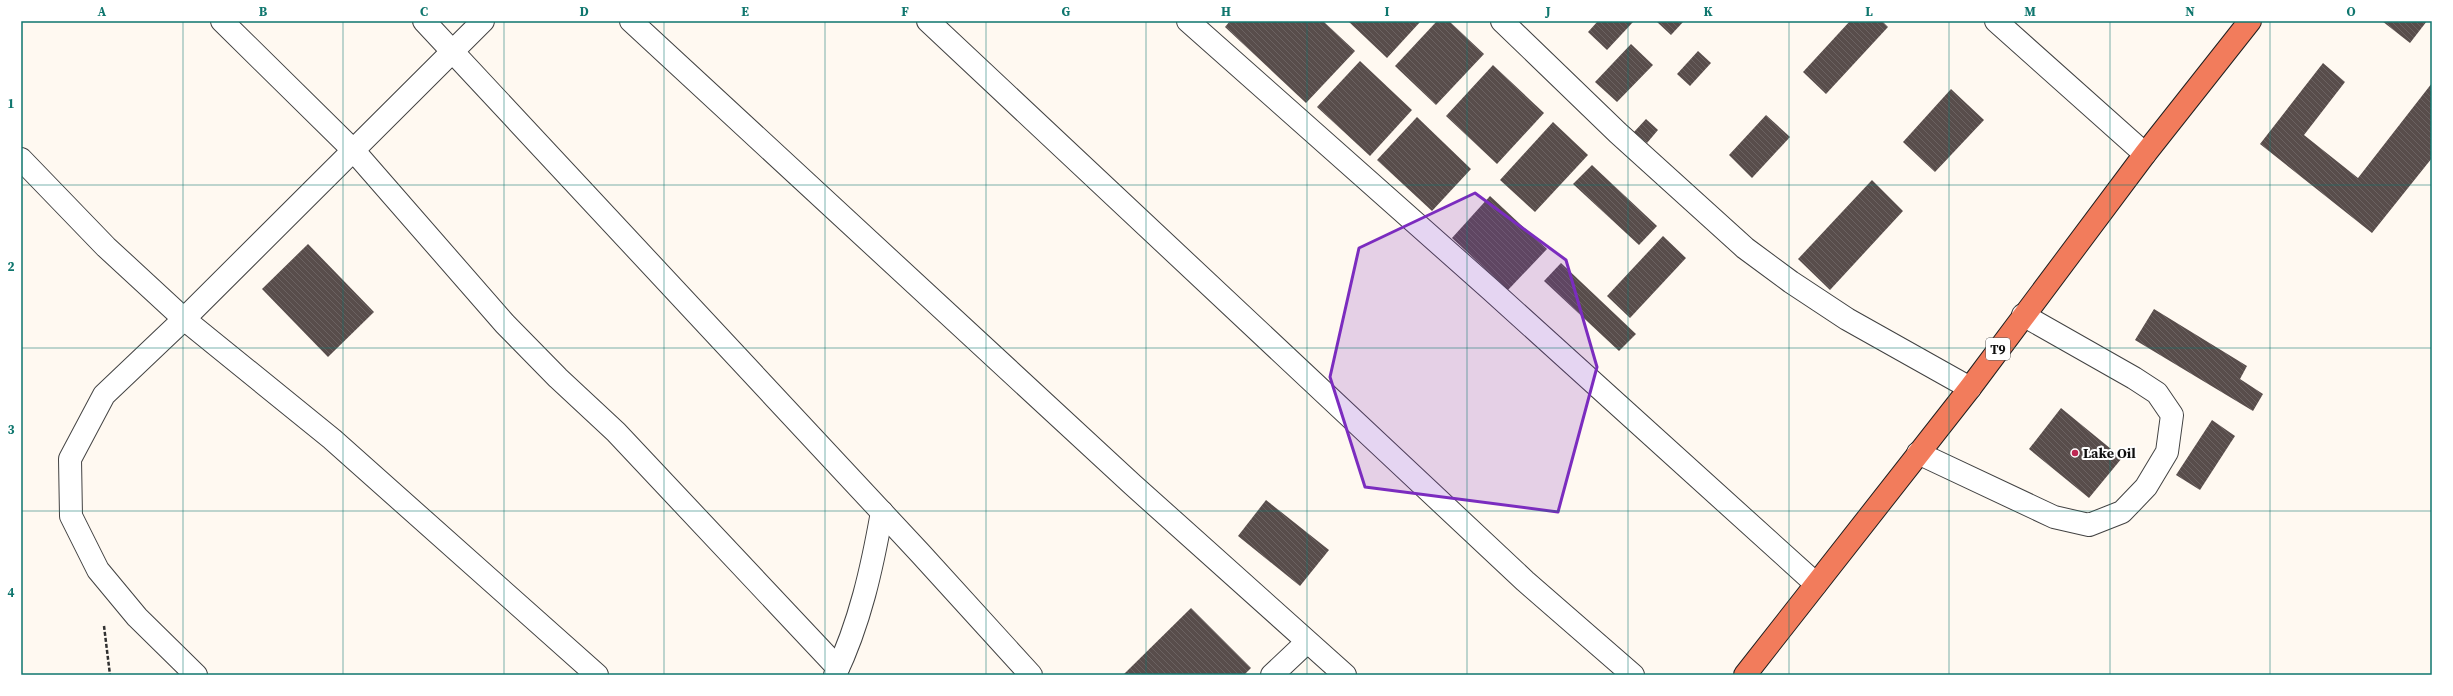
<svg xmlns="http://www.w3.org/2000/svg" width="2453" height="696" font-family="'Source Serif 4',serif">
<defs>
<pattern id="building-back-hatch" width="6" height="6" patternUnits="userSpaceOnUse"><rect width="6" height="6" fill="#584d4b"/><path d="M-1 5l2 2M0 0l6 6M5-1l2 2" fill="none" stroke="#6b6261"/></pattern>
</defs>
<rect width="100%" height="100%" fill="#fff9f1"/>
<g fill="url(#building-back-hatch)">
<polygon points="1230,21 1323,21 1355,51 1306,103 1225,27"/>
<polygon points="1348,21 1421,21 1387,58"/>
<polygon points="1437,21 1449,21 1484,54 1436,105 1395,66"/>
<polygon points="1598,21 1634,21 1607,50 1588,32"/>
<polygon points="1656,21 1684,21 1671,35"/>
<polygon points="1850,21 1882,21 1888,27 1826,94 1803,72"/>
<polygon points="2382,21 2427,21 2410,43"/>
<polygon points="1631,44 1653,65 1617,102 1595,82"/>
<polygon points="1698,51 1711,63 1690,86 1677,74"/>
<polygon points="1360,61 1412,110 1370,156 1317,107"/>
<polygon points="2323,63 2345,82 2304,135 2358,178 2432,83 2432,158 2372,233 2260,144"/>
<polygon points="1493,65 1544,113 1497,164 1446,116"/>
<polygon points="1951,89 1984,120 1935,172 1903,142"/>
<polygon points="1766,115 1790,137 1752,178 1729,155"/>
<polygon points="1417,117 1471,169 1432,211 1377,160"/>
<polygon points="1646,119 1658,130 1647,143 1634,132"/>
<polygon points="1553,122 1588,155 1535,212 1500,180"/>
<polygon points="1592,165 1657,226 1639,245 1573,184"/>
<polygon points="1872,180 1903,211 1830,290 1798,259"/>
<polygon points="1490,196 1547,249 1508,290 1452,238"/>
<polygon points="1663,236 1686,258 1630,318 1607,296"/>
<polygon points="308,244 374,312 328,357 262,289"/>
<polygon points="1561,263 1636,334 1619,351 1544,281"/>
<polygon points="2154,309 2247,366 2240,379 2263,394 2253,411 2135,340"/>
<polygon points="2061,408 2122,458 2089,498 2029,449"/>
<polygon points="2212,420 2235,436 2200,490 2176,475"/>
<polygon points="1266,500 1329,550 1300,586 1238,536"/>
<polygon points="1191,608 1251,668 1244,675 1123,675"/>
</g>
<g fill="none" stroke-linecap="round" stroke-linejoin="round">
<defs>
<g id="minor">
<polyline points="222,21 354,151 505,324 558,378 616,432 838,668"/>
<polyline points="424,21 920,553 1031,675"/>
<polyline points="631,21 1133,485 1345,675"/>
<polyline points="928,21 1525,581 1633,675"/>
<polyline points="1188,21 1490,289 1816,584"/>
<polyline points="1502,21 1618,133 1745,248 1791,282 1847,319 1970,388"/>
<polyline points="1996,21 2145,154"/>
<polyline points="21,159 106,247 184,319 332,439 597,675"/>
<polyline points="1918,453 2054,517 2089,525 2122,512 2146,487 2167,452 2172,415 2157,393 2134,378 2023,315"/>
<polyline points="196,675 137,617 98,570 71,516 70,459 104,395 184,319 483,21"/>
<path d="M835,675C860,623 872,568 882,512"/>
<polyline points="1272,675 1307,642"/>
</g>
<polyline id="highway" points="1745,675 1970,388 2145,154 2250,21"/>
</defs>
<use href="#minor" stroke="#424242" stroke-width="24"/>
<use href="#highway" stroke="#202020" stroke-width="24"/>
<polyline stroke="#313131" stroke-width="2.5" stroke-dasharray="4 2" stroke-linecap="butt" points="104,626 110,675"/>
<use href="#minor" stroke="#fff" stroke-width="22"/>
<use href="#highway" stroke="#f27c5c" stroke-width="22"/>
</g>
<path fill="#7b2cbf" fill-opacity="0.2" stroke="#7b2cbf" stroke-width="3" stroke-linejoin="round" d="M1475,193L1566,260L1597,367L1558,512L1365,487L1330,377L1359,248Z"/>
<path fill="none" stroke="#0f766e" stroke-width="1" stroke-opacity="0.55" d="M183,21V675M343,21V675M504,21V675M664,21V675M825,21V675M986,21V675M1146,21V675M1307,21V675M1467,21V675M1628,21V675M1789,21V675M1949,21V675M2110,21V675M2270,21V675M21,185H2432M21,348H2432M21,511H2432"/>
<circle fill="#be2854" stroke="#fff" stroke-width="1.5" cx="2075" cy="453" r="4"/>
<g text-anchor="middle" dominant-baseline="central" stroke-width="4" stroke-linejoin="round" paint-order="stroke">
<rect fill="#fff" stroke="#575757" stroke-width="1" x="1986" y="338" width="24" height="22" rx="3"/>
<g font-size="13" font-weight="bold" fill="#0f0f0f">
<text x="1998" y="349">T9</text>
</g>
<g font-size="14" font-weight="bold" fill="#0f0f0f" stroke="#fff" text-anchor="start">
<text x="2083" y="453">Lake Oil</text>
</g>
</g>
<rect width="2453" height="696" fill="none" stroke="#ffffff" stroke-width="44"/>
<rect x="22" y="22" width="2409" height="652" fill="none" stroke="#0f766e" stroke-width="1.5"/>
<g font-size="13" text-anchor="middle" font-weight="bold" fill="#0f766e">
<text x="102" y="16">A</text>
<text x="263" y="16">B</text>
<text x="424" y="16">C</text>
<text x="584" y="16">D</text>
<text x="745" y="16">E</text>
<text x="905" y="16">F</text>
<text x="1066" y="16">G</text>
<text x="1226" y="16">H</text>
<text x="1387" y="16">I</text>
<text x="1548" y="16">J</text>
<text x="1708" y="16">K</text>
<text x="1869" y="16">L</text>
<text x="2030" y="16">M</text>
<text x="2190" y="16">N</text>
<text x="2351" y="16">O</text>
<text x="11" y="108">1</text>
<text x="11" y="271">2</text>
<text x="11" y="434">3</text>
<text x="11" y="597">4</text>
</g>
</svg>
